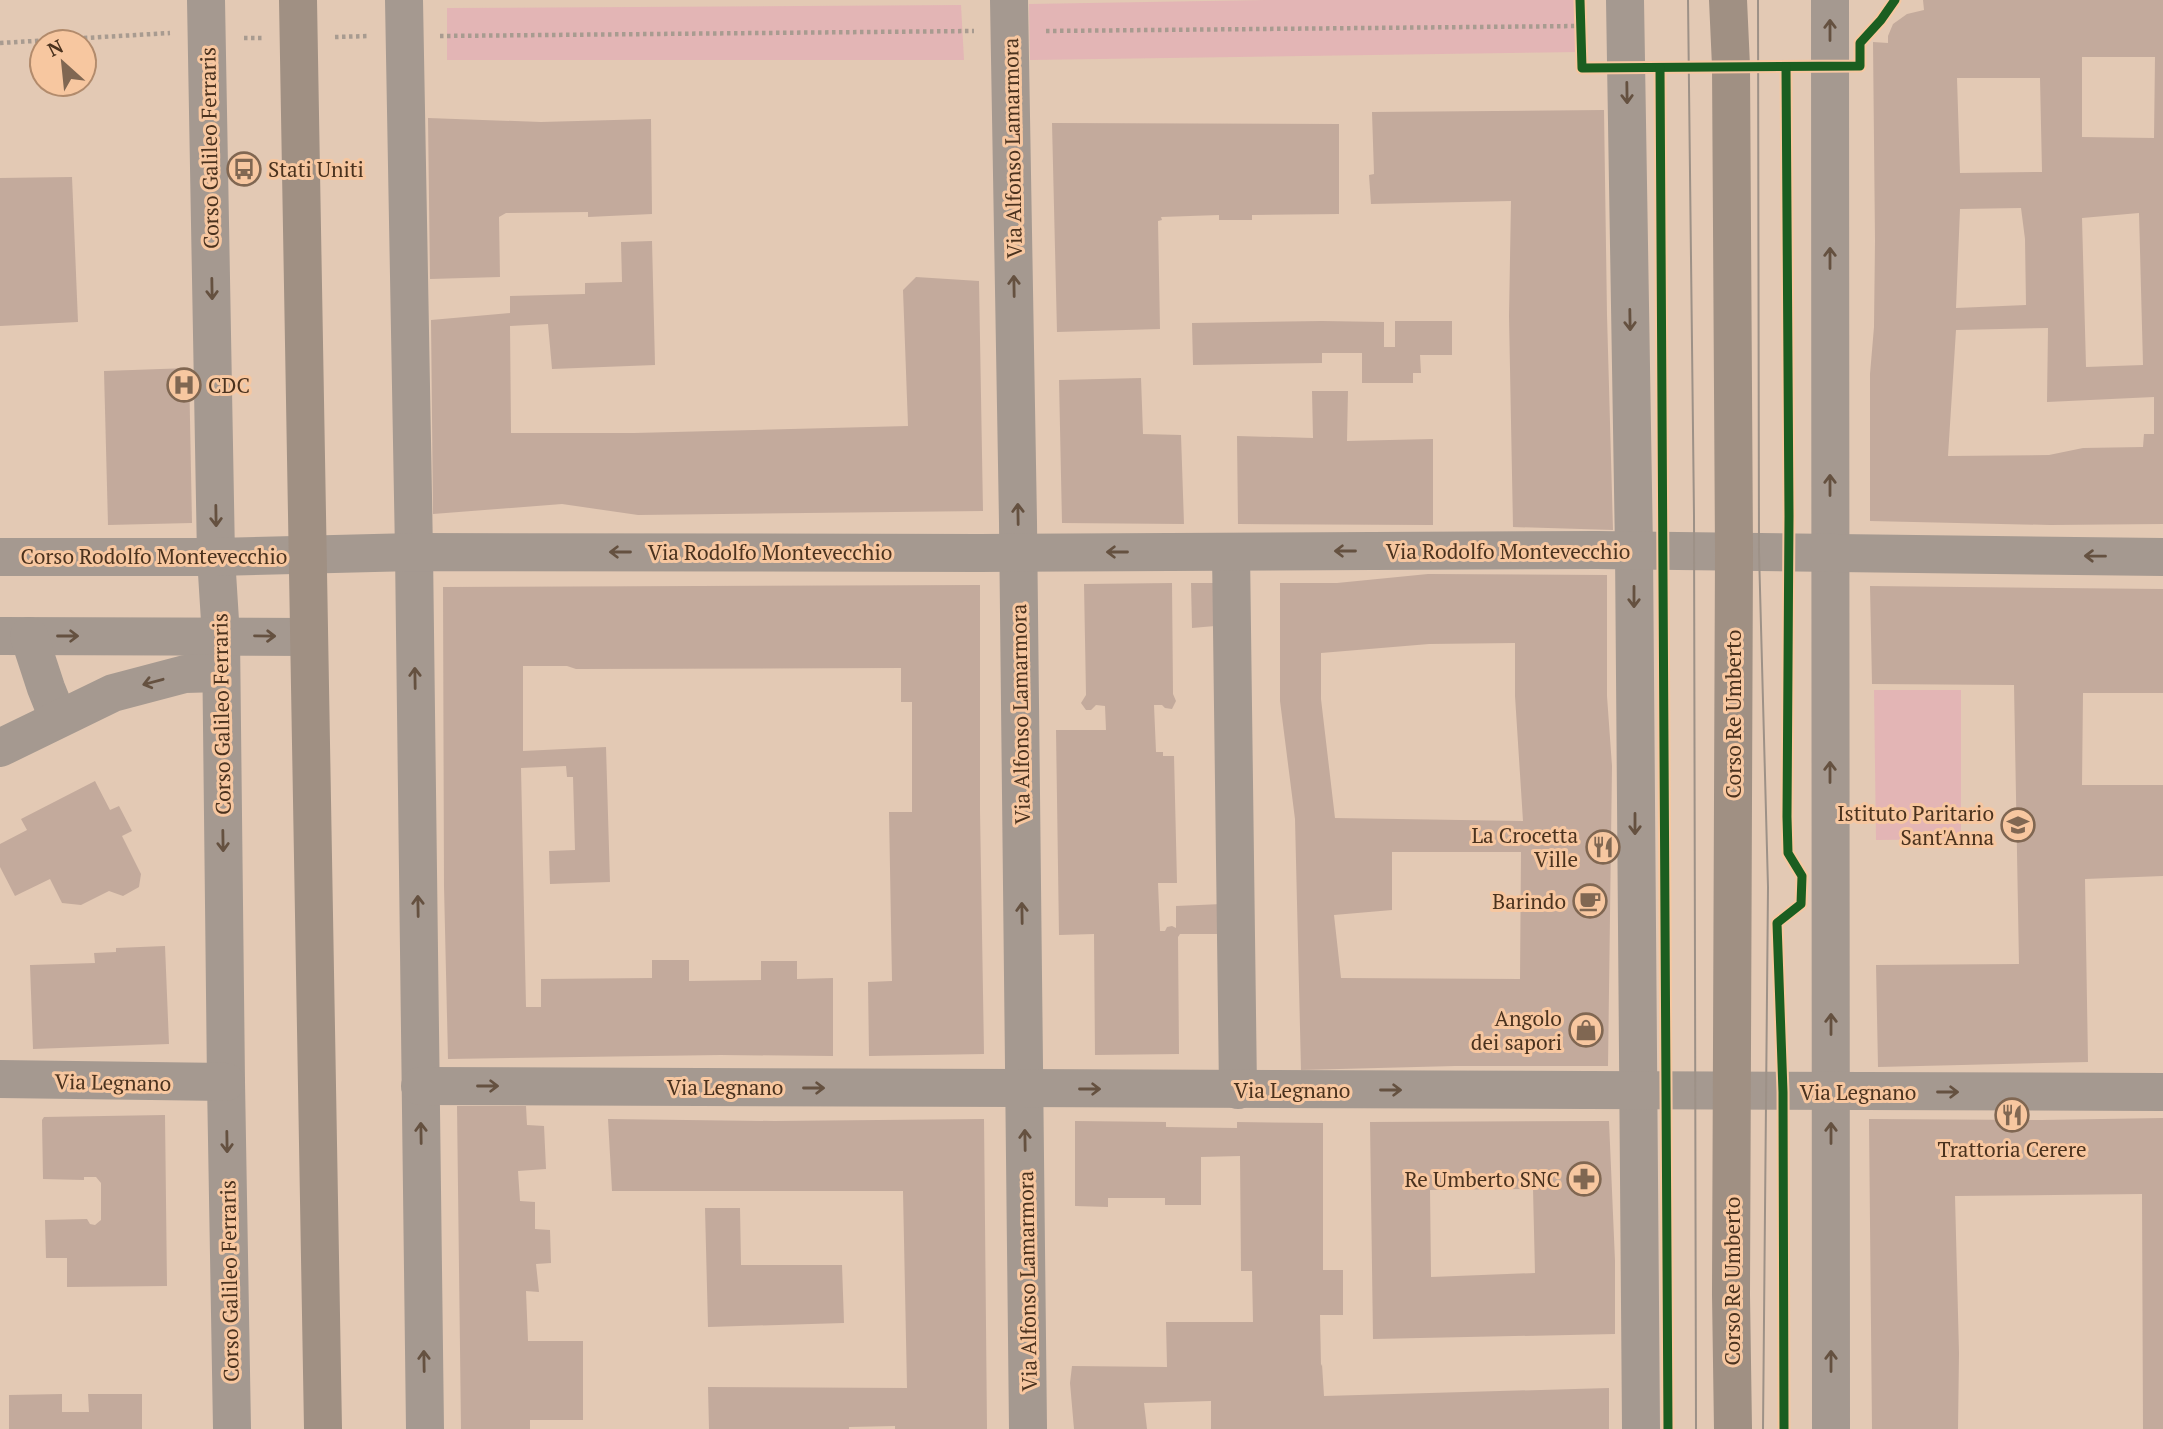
<svg xmlns="http://www.w3.org/2000/svg" width="2163" height="1429" font-family="'PT Serif',serif">
<rect width="100%" height="100%" fill="#e3c9b4"/>
<g fill="#e3b5b5">
<polygon points="1266,0 1580,0 1581,52 1030,60 1029,4"/>
<polygon points="961,5 964,60 447,60 447,8"/>
<polygon points="1874,690 1961,690 1961,839 1876,840"/>
</g>
<g fill="#c3aa9c" fill-rule="evenodd">
<path d="M1923,0H2163V524L2050,525L1870,521V374L1874,327L1875,241L1873,42L1888,43V36L1893,24L1907,14L1924,10ZM2082,57H2155L2154,138L2082,137ZM1957,78H2040L2042,172L1960,173ZM2021,208L2025,239L2026,305L1956,308L1960,209ZM2139,213L2143,365L2086,367L2082,218ZM2048,328L2047,402L2154,397V434H2144L2143,447L2083,448L2049,455L1948,456L1956,330Z"/>
<polygon points="1604,110 1607,315 1613,530 1513,527 1509,316 1511,201 1371,204 1369,175 1374,174 1372,112"/>
<polygon points="428,118 541,122 651,119 652,214 588,217 588,212 506,213 499,217 500,277 430,279"/>
<polygon points="1052,123 1339,124 1339,214 1252,215 1252,220 1219,220 1219,215 1161,217 1162,220 1158,221 1160,329 1057,332"/>
<polygon points="72,177 78,322 0,326 0,178"/>
<polygon points="652,241 655,365 552,369 548,324 510,326 511,433 634,433 908,426 903,290 916,277 979,281 983,511 638,515 562,504 433,514 431,320 510,313 510,296 585,294 585,283 622,282 621,242"/>
<polygon points="1322,321 1384,322 1384,347 1395,347 1395,321 1452,321 1452,355 1420,355 1421,373 1413,373 1413,383 1362,383 1362,353 1322,353 1322,363 1193,365 1192,323"/>
<polygon points="189,368 192,523 108,525 104,371"/>
<polygon points="1141,378 1143,434 1181,435 1184,524 1062,523 1059,380"/>
<polygon points="1312,391 1348,391 1347,441 1433,439 1433,525 1238,524 1237,436 1313,438"/>
<path d="M1428,574L1607,575V696L1612,766L1608,1066H1455L1301,1070L1295,819L1280,701V583H1337ZM1515,643V696L1523,821L1335,818L1321,699V653L1429,644ZM1392,852H1521L1520,979L1341,978L1334,915L1392,910Z"/>
<polygon points="1172,583 1173,694 1176,701 1172,709 1165,708 1162,705 1154,705 1156,752 1163,752 1163,756 1174,756 1177,883 1158,883 1160,931 1165,931 1167,927 1172,926 1176,928 1176,906 1222,904 1222,934 1180,934 1178,937 1179,1054 1095,1055 1094,934 1059,935 1056,730 1106,730 1105,706 1096,705 1091,710 1086,710 1081,703 1086,695 1084,584"/>
<polygon points="1191,583 1215,583 1215,626 1192,628"/>
<polygon points="980,585 980,811 984,1054 869,1056 868,982 892,981 889,812 912,812 912,702 901,702 901,668 576,669 567,666 523,666 523,751 606,747 610,882 550,884 549,851 575,850 573,777 567,777 566,766 521,768 526,1007 541,1007 541,979 652,978 652,960 689,960 689,981 761,980 761,961 797,961 797,979 833,978 833,1056 721,1055 448,1059 444,886 443,587"/>
<polygon points="1870,586 2163,589 2163,693 2083,693 2082,785 2163,785 2163,876 2085,879 2088,1062 1878,1067 1876,965 2019,964 2014,685 1872,684"/>
<polygon points="95,781 110,810 119,806 132,831 122,836 141,874 139,887 123,896 109,891 81,905 62,903 50,879 15,896 0,867 0,844 27,830 21,819"/>
<polygon points="165,946 169,1044 33,1049 30,965 95,963 94,953 116,952 116,948"/>
<polygon points="457,1106 526,1106 527,1125 544,1126 546,1169 518,1171 520,1201 535,1202 535,1229 550,1230 551,1263 536,1264 539,1292 526,1291 528,1341 583,1341 583,1420 530,1420 530,1429 461,1429"/>
<polygon points="165,1115 167,1286 67,1287 67,1258 46,1258 45,1220 87,1219 90,1224 95,1225 101,1220 101,1183 96,1177 84,1177 84,1180 43,1179 42,1120 44,1117"/>
<polygon points="2163,1118 2163,1429 2143,1429 2142,1194 1955,1196 1959,1353 1958,1429 1872,1429 1869,1119 2041,1120"/>
<polygon points="608,1119 774,1121 984,1119 987,1429 895,1429 895,1426 849,1427 849,1429 709,1429 708,1387 907,1388 903,1191 612,1191"/>
<polygon points="1075,1121 1166,1122 1166,1127 1237,1128 1237,1122 1323,1123 1323,1270 1343,1270 1343,1315 1320,1315 1321,1366 1322,1364 1324,1396 1609,1388 1609,1429 1211,1429 1211,1401 1144,1403 1147,1429 1074,1429 1070,1383 1072,1366 1167,1367 1166,1322 1253,1322 1252,1271 1241,1271 1240,1156 1201,1157 1201,1205 1165,1205 1165,1198 1108,1198 1108,1207 1075,1206"/>
<path d="M1609,1121L1615,1261V1334L1373,1339L1370,1122ZM1533,1189L1535,1273L1431,1277L1430,1190Z"/>
<polygon points="705,1208 740,1208 741,1265 842,1265 844,1323 708,1327"/>
<polygon points="62,1394 62,1412 89,1412 88,1394 142,1394 142,1429 9,1429 9,1395"/>
</g>
<g fill="none" stroke-linecap="round" stroke-linejoin="round">
<g stroke="#a89b90" stroke-width="4.5" stroke-dasharray="3.5 3.5" stroke-linecap="butt">
<polyline points="1046,31 1580,26"/>
<polyline points="440,36 974,31"/>
<polyline points="335,37 369,36"/>
<polyline points="244,38 264,38"/>
<polyline points="0,43 170,33"/>
</g>
<g stroke="#a59990" stroke-width="38">
<polyline points="206,0 216,557 221,637 226,1082 232,1429"/>
<polyline points="404,0 414,552 425,1429"/>
<polyline points="1009,0 1018,522 1028,1429"/>
<polyline points="1625,0 1634,550 1641,1429"/>
<polyline points="1830,0 1831,1429"/>
<polyline points="1231,552 1238,1090"/>
<polyline points="0,557 216,557 414,552 980,553 1597,550 2163,557"/>
<polyline points="0,636 309,637"/>
<polyline points="29,636 46,688 58,718"/>
<polyline points="0,748 113,693 185,674 220,673"/>
<polyline points="0,1079 226,1082"/>
<polyline points="420,1086 2163,1092"/>
</g>
<g stroke="#a09083" stroke-width="38">
<polyline points="298,0 323,1429"/>
<polyline points="1728,0 1731,66 1734,552 1731,1295 1733,1429"/>
</g>
<g stroke="#9d9187" stroke-width="2">
<polyline points="1688,0 1694,516 1696,1429"/>
<polyline points="1758,0 1759,552 1768,887 1763,1429"/>
</g>
<defs>
<g id="cycleway">
<polyline points="1580,0 1582,68 1860,66 1860,43 1881,20 1895,0"/>
<polyline points="1660,68 1668,1429"/>
<polyline points="1784,1429 1783,1092 1777,923 1801,904 1802,876 1788,853 1787,817 1789,516 1786,67"/>
</g>
</defs>
<use href="#cycleway" stroke="#f7c7a0" stroke-width="13"/>
<use href="#cycleway" stroke="#1b5e20" stroke-width="9"/>
</g>
<defs><path id="oneway-shaft" d="M-6 0H5M1.5-3L5.5 0L1.5 3" fill="none" stroke-width="1.6" stroke-linecap="round" stroke-linejoin="round" transform="scale(1.75)"/></defs>
<g stroke="#655140">
<use href="#oneway-shaft" transform="translate(1830 30) rotate(-90)"/>
<use href="#oneway-shaft" transform="translate(1627 93) rotate(89)"/>
<use href="#oneway-shaft" transform="translate(1830 258) rotate(-90)"/>
<use href="#oneway-shaft" transform="translate(1014 286) rotate(-91)"/>
<use href="#oneway-shaft" transform="translate(212 289) rotate(89)"/>
<use href="#oneway-shaft" transform="translate(1630 320) rotate(89)"/>
<use href="#oneway-shaft" transform="translate(1830 485) rotate(-90)"/>
<use href="#oneway-shaft" transform="translate(1018 514) rotate(-91)"/>
<use href="#oneway-shaft" transform="translate(216 516) rotate(89)"/>
<use href="#oneway-shaft" transform="translate(1345 551) rotate(180)"/>
<use href="#oneway-shaft" transform="translate(620 552) rotate(-180)"/>
<use href="#oneway-shaft" transform="translate(1117 552) rotate(180)"/>
<use href="#oneway-shaft" transform="translate(2095 556) rotate(-179)"/>
<use href="#oneway-shaft" transform="translate(1634 597) rotate(90)"/>
<use href="#oneway-shaft" transform="translate(68 636)"/>
<use href="#oneway-shaft" transform="translate(265 636) rotate(1)"/>
<use href="#oneway-shaft" transform="translate(415 678) rotate(-91)"/>
<use href="#oneway-shaft" transform="translate(153 682) rotate(165)"/>
<use href="#oneway-shaft" transform="translate(1830 772) rotate(-90)"/>
<use href="#oneway-shaft" transform="translate(1635 824) rotate(90)"/>
<use href="#oneway-shaft" transform="translate(223 841) rotate(89)"/>
<use href="#oneway-shaft" transform="translate(418 906) rotate(-91)"/>
<use href="#oneway-shaft" transform="translate(1022 913) rotate(-91)"/>
<use href="#oneway-shaft" transform="translate(1831 1024) rotate(-90)"/>
<use href="#oneway-shaft" transform="translate(488 1086)"/>
<use href="#oneway-shaft" transform="translate(814 1088)"/>
<use href="#oneway-shaft" transform="translate(1090 1089)"/>
<use href="#oneway-shaft" transform="translate(1391 1090)"/>
<use href="#oneway-shaft" transform="translate(1948 1092)"/>
<use href="#oneway-shaft" transform="translate(421 1133) rotate(-91)"/>
<use href="#oneway-shaft" transform="translate(1831 1133) rotate(-90)"/>
<use href="#oneway-shaft" transform="translate(1025 1140) rotate(-91)"/>
<use href="#oneway-shaft" transform="translate(227 1142) rotate(89)"/>
<use href="#oneway-shaft" transform="translate(424 1361) rotate(-91)"/>
<use href="#oneway-shaft" transform="translate(1831 1361) rotate(-90)"/>
</g>
<defs>
<symbol id="bus-ring" viewBox="-11 -11 22 22"><circle r="9.5" fill="#f7c7a0" stroke="#806752" stroke-width="1.5"/><path d="M-5-6H5V4H4V6H2V4H-2V6H-4V4H-5ZM-3.5-4V0h7V-4ZM-3.5 1.2v1.5H-2V1.2ZM2 1.2v1.5H3.5V1.2Z" fill="#806752"/></symbol>
<symbol id="hospital-ring" viewBox="-11 -11 22 22"><circle r="9.5" fill="#f7c7a0" stroke="#806752" stroke-width="1.5"/><path d="M-5-5h3v3.5h4V-5h3V5h-3V1.5h-4V5h-3Z" fill="#806752"/></symbol>
<symbol id="school-ring" viewBox="-11 -11 22 22"><circle r="9.5" fill="#f7c7a0" stroke="#806752" stroke-width="1.5"/><path d="M0-5L7-2L0 1L-7-2ZM-4 1L0 2.5L4 1V4Q0 6-4 4Z" fill="#806752"/></symbol>
<symbol id="restaurant-ring" viewBox="-11 -11 22 22"><circle r="9.5" fill="#f7c7a0" stroke="#806752" stroke-width="1.5"/><path d="M-5-6h1v4h1v-4h1v4h1v-4h1v5L-1.5 .5V6h-2V.5L-5-1ZM5-6V6H3V1.5H1.5Q1.5-4 5-6Z" fill="#806752"/></symbol>
<symbol id="cafe-ring" viewBox="-11 -11 22 22"><circle r="9.5" fill="#f7c7a0" stroke="#806752" stroke-width="1.5"/><path d="M-5.5-4.5H6V0H3Q3 3.5 0 3.5H-2.5Q-5.5 3.5-5.5 0ZM3-3.2v2h1.7v-2ZM-6 4.5H4V6H-6Z" fill="#806752"/></symbol>
<symbol id="shop-ring" viewBox="-11 -11 22 22"><circle r="9.5" fill="#f7c7a0" stroke="#806752" stroke-width="1.5"/><path d="M-5-2.5h2.3a2.7 3.5 0 0 1 5.4 0H5L5.5 6h-11ZM-1.5-2.5h3a1.5 2.3 0 0 0-3 0Z" fill="#806752"/></symbol>
<symbol id="pharmacy-ring" viewBox="-11 -11 22 22"><circle r="9.5" fill="#f7c7a0" stroke="#806752" stroke-width="1.5"/><path d="M-2-6h4v4h4v4h-4v4h-4v-4h-4v-4h4Z" fill="#806752"/></symbol>
</defs>
<g fill-rule="evenodd">
<use href="#bus-ring" x="225" y="150" width="38" height="38"/>
<use href="#hospital-ring" x="165" y="366" width="38" height="38"/>
<use href="#school-ring" x="1999" y="806" width="38" height="38"/>
<use href="#restaurant-ring" x="1584" y="828" width="38" height="38"/>
<use href="#cafe-ring" x="1571" y="882" width="38" height="38"/>
<use href="#shop-ring" x="1567" y="1011" width="38" height="38"/>
<use href="#restaurant-ring" x="1993" y="1096" width="38" height="38"/>
<use href="#pharmacy-ring" x="1565" y="1160" width="38" height="38"/>
</g>
<g text-anchor="middle" dominant-baseline="central" stroke-width="6" stroke-linejoin="round" paint-order="stroke">
<g font-size="21" fill="#4a321e" stroke="#f7c7a0">
<text transform="translate(209 148) rotate(-91)">Corso Galileo Ferraris</text>
<text transform="translate(1012 148) rotate(-91)">Via Alfonso Lamarmora</text>
<text x="1508" y="551">Via Rodolfo Montevecchio</text>
<text x="770" y="552">Via Rodolfo Montevecchio</text>
<text x="154" y="556">Corso Rodolfo Montevecchio</text>
<text transform="translate(221 714) rotate(-91)">Corso Galileo Ferraris</text>
<text transform="translate(1020 714) rotate(-91)">Via Alfonso Lamarmora</text>
<text transform="translate(1733 714) rotate(-90)">Corso Re Umberto</text>
<text transform="translate(113 1082) rotate(1)">Via Legnano</text>
<text x="725" y="1087">Via Legnano</text>
<text x="1292" y="1090">Via Legnano</text>
<text x="1858" y="1092">Via Legnano</text>
<text transform="translate(229 1281) rotate(-91)">Corso Galileo Ferraris</text>
<text transform="translate(1027 1281) rotate(-91)">Via Alfonso Lamarmora</text>
<text transform="translate(1732 1281) rotate(-90)">Corso Re Umberto</text>
</g>
<g font-size="21" fill="#4a321e" stroke="#f7c7a0" text-anchor="end">
<text x="268" y="169" text-anchor="start">Stati Uniti</text>
<text x="208" y="385" text-anchor="start">CDC</text>
<text x="1994" y="813">Istituto Paritario<tspan x="1994" dy="24">Sant'Anna</tspan></text>
<text x="1578" y="835">La Crocetta<tspan x="1578" dy="24">Ville</tspan></text>
<text x="1566" y="901">Barindo</text>
<text x="1562" y="1018">Angolo<tspan x="1562" dy="24">dei sapori</tspan></text>
<text x="2012" y="1149" text-anchor="middle">Trattoria Cerere</text>
<text x="1560" y="1179">Re Umberto SNC</text>
</g>
</g>
<g transform="translate(63 63) rotate(333)"><circle r="33" fill="#f7c7a0" stroke="#b28b6c" stroke-width="2"/>
<path d="M0-5L12 26L0 18L-12 26Z" fill="#806752"/>
<text y="-10" font-size="19" font-weight="bold" text-anchor="middle" fill="#4a321e">N</text>
</g>
</svg>
